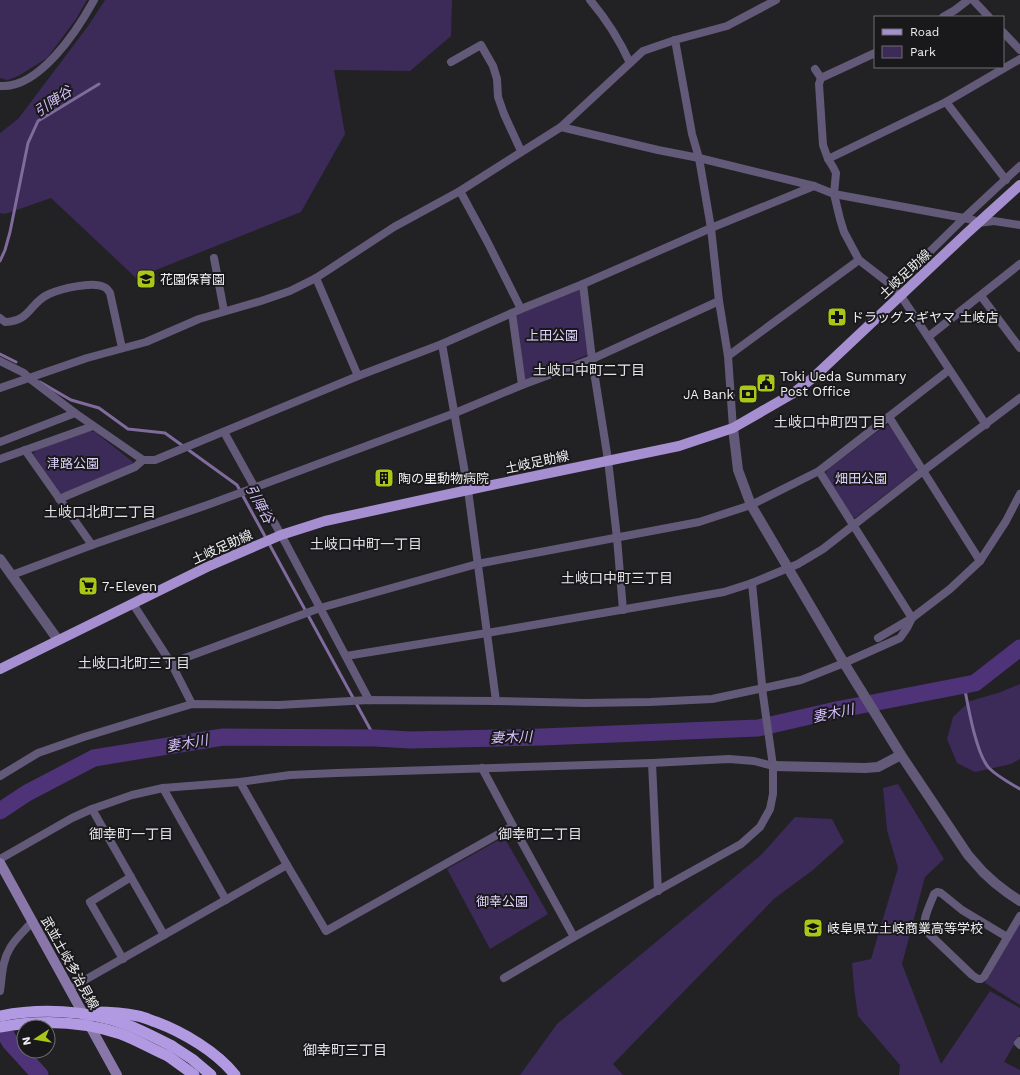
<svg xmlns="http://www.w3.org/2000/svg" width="1020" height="1075" font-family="'Work Sans','Noto Sans JP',sans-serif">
<rect width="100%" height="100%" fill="#222124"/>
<g fill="#3c2a58">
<polygon points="0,0 87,0 76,19 47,58 20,75 8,80 0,78"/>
<polygon points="105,0 452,0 451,36 410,71 334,70 345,134 301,212 136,278 51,198 5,214 0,213 0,133 18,119 88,26"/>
<polygon points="579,288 581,289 589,352 587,355 526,380 523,377 516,317 517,315"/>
<polygon points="886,425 890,426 917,468 916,471 855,518 851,517 825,475 827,470"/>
<polygon points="90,431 95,432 133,462 132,465 63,493 60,493 33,454 36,450"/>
<polygon points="1020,684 1020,759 1011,764 975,772 957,763 947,739 953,717 970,701 998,693"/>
<polygon points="898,784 944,859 925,877 902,964 941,1064 990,991 1020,1008 1020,1034 1004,1062 1020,1070 1020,1075 899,1075 899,1074 900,1065 858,1016 854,988 852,963 871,959 898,868 887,830 883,788"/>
<polygon points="795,817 832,819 844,842 813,870 775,898 613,1064 623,1075 520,1075 557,1024 761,855"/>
<polygon points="504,837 548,914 490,949 447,869"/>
<polygon points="1020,922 1020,1005 985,983"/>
</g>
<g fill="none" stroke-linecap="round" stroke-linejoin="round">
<g stroke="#7f6b9d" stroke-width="3">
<polyline points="0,261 5,250 10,232 28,143 38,121 99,84"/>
<polyline points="0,354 16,362"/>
<polyline points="40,382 71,400 99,408 128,429 165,433 237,485 375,738"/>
<path d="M964,685C968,706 976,754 989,768C998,777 1010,783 1020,789"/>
</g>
<g stroke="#4f3379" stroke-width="17">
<polyline points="0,811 27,793 94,758 223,737 375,738 410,740 542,737 758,728 836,710 975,683 1020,648"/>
<polyline points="0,1025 10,1042 40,1075"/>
</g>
<g stroke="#635978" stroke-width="8">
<path d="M590,0C607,20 619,39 630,63"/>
<polyline points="973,0 989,17"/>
<polyline points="943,17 955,10 968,0"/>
<polyline points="1003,32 1020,50"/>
<polyline points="675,40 692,134 699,158 711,228 719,301 728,356 733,428"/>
<polyline points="875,53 821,78 819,84 823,145 828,159 833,167 836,173 834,194 840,219 844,232 859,260 894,287 901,296 986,425"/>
<polyline points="451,62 481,45 493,66 497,79 498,97 504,114 521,151"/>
<polyline points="815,69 821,78"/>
<path d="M0,86C39,89 77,31 94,0"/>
<polyline points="946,102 1006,180"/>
<polyline points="561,127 658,150 699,158 814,186 834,194 964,218 973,220 978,223 994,221 1020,225"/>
<polyline points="828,159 946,102 1020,59"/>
<polyline points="460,191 487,241 521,309"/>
<polyline points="214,258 224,311"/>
<polyline points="316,278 358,376"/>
<polyline points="583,284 592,359 608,460 617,538 623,610"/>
<polyline points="894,287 964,218 1020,166"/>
<polyline points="981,296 1020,348"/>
<polyline points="512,313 522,385"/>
<path d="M0,318L5,322C31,321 29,303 49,294C60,289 92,281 104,287C107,288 108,290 110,293L122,348"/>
<polyline points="928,337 1020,264"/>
<polyline points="442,344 468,490 496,701"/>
<polyline points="728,356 859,260"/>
<polyline points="0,361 24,373 29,378 75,413 143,460 155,460 358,376 442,344 521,309 583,284 711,228 814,186"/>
<polyline points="0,388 87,358 146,342 199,319 261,301 290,291 316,278 394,227 460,191 561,127 643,51 675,40 727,26 776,0"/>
<polyline points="889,417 980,561"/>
<polyline points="224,432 285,542 369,700"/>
<polyline points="0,442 75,413"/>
<polyline points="25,450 92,545"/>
<polyline points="0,459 93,426"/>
<polyline points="819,471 912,618 878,638"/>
<polyline points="59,499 135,467 143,460"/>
<polyline points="12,575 92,545 210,504 455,413 522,385 592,359 719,301"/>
<polyline points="133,604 171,663 192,704"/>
<polyline points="346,656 487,633 724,592 752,583 798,564 823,549 923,471 1020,398"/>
<polyline points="171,663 320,608 477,564 699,522 751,505 819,471 949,370"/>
<polyline points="652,763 658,891"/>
<polyline points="482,768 513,826 574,937 741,844 760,827 770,809 773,794 773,766 763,695 752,583"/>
<polyline points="0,776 38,753 84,737 192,704 279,705 369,700 496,701 585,703 650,702 712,699 801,680 844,663 900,638 907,628 912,618 950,589 980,561 1006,521 1020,494"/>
<polyline points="240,782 287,865 326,931 513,826"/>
<polyline points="163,788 226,900"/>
<polyline points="92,809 164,935"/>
<polyline points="0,859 72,818 92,809 132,795 163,788 240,782 290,775 336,773 652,763 729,759 754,761 773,766"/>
<path d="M1007,937L962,910L941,893L937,892L934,894C931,903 921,921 925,930L972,975L978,979H981L984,977L1020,916"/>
<polyline points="123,959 90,902 131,877"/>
<polyline points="504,978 574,937"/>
<polyline points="69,989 287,865"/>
<path d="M0,991C2,977 2,961 10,948C15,939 25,930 32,922"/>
<polyline points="1020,1041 1018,1043 1020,1045"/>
</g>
<g stroke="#635978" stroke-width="10">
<polyline points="733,428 738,470 751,505 844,663 901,755 968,855 983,872 995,883 1008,893 1020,901"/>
<polyline points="0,559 58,640"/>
<polyline points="773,766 865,768 878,767 901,755"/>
</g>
<polyline stroke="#8977aa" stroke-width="10" points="0,863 117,1075"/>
<polyline stroke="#a58fd1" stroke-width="10" points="0,669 207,567 281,535 325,521 468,490 679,446 733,428 792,394 814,377 967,233 1020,185"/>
<g stroke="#b29ae2" stroke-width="11">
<path d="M89,1014L95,1012C109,1012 124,1013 138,1016C144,1017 150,1020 156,1022C183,1032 217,1052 235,1075"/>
<polyline points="172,1046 192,1059 211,1075"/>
<polyline points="168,1056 186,1069 194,1075"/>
</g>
<g stroke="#b29ae2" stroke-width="11">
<path d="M0,1016C39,1008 87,1010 125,1024C141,1030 156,1038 172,1046"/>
<path d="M0,1027C39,1020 82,1021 121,1034C137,1040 152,1049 168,1056"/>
</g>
</g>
<defs>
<symbol id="school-square" viewBox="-11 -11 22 22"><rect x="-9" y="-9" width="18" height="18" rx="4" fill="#aac718" stroke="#19181b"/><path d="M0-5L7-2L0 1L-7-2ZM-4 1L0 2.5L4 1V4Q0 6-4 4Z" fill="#111"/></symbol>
<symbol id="pharmacy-square" viewBox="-11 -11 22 22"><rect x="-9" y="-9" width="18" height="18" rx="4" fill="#aac718" stroke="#19181b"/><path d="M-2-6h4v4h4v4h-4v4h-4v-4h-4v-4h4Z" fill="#111"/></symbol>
<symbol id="civic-square" viewBox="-11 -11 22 22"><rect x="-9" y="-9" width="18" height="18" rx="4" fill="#aac718" stroke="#19181b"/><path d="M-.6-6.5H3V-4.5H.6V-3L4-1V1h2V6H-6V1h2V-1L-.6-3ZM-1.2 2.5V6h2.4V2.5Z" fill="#111"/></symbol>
<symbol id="bank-square" viewBox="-11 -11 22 22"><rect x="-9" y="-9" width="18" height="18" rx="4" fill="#aac718" stroke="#19181b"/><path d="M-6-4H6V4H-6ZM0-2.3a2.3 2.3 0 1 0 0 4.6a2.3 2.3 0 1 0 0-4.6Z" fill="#111"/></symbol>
<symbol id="building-square" viewBox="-11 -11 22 22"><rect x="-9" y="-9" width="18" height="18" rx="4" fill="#aac718" stroke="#19181b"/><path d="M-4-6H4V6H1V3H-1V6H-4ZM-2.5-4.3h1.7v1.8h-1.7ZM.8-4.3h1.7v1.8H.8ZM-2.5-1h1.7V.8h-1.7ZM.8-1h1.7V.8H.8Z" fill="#111"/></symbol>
<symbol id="supermarket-square" viewBox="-11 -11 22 22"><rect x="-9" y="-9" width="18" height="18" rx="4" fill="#aac718" stroke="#19181b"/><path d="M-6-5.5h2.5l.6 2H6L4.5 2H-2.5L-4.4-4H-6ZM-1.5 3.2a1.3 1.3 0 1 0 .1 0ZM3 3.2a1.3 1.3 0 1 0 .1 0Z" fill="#111"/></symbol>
</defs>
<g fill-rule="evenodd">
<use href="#school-square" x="135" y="268" width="22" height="22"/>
<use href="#pharmacy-square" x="826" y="306" width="22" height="22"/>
<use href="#civic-square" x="755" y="372" width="22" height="22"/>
<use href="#bank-square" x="737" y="383" width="22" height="22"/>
<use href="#building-square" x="373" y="467" width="22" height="22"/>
<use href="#supermarket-square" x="77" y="575" width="22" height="22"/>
<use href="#school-square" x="802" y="917" width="22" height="22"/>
</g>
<g text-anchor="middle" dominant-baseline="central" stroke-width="4" stroke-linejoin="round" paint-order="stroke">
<g font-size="13" fill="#f0eff1" stroke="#19181b">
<text transform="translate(905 274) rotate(-43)">土岐足助線</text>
<text transform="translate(537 462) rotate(-12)">土岐足助線</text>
<text transform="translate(222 547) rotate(-24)">土岐足助線</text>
<text transform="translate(70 963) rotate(61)">武並土岐多治見線</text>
</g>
<g font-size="13" fill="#f0eff1" stroke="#19181b" text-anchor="start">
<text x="160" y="279">花園保育園</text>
<text x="851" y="317">ドラッグスギヤマ 土岐店</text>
<text x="780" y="376">Toki Ueda Summary<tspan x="780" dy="15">Post Office</tspan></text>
<text x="734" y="394" text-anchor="end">JA Bank</text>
<text x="398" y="478">陶の里動物病院</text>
<text x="102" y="586">7-Eleven</text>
<text x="827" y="928">岐阜県立土岐商業高等学校</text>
</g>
<g font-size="13" fill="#e0d3fd" stroke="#19181b">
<text x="552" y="335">上田公園</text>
<text x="73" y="463">津路公園</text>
<text x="861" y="478">畑田公園</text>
<text x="502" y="901">御幸公園</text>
</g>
<g font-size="14" font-style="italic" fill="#d4bffc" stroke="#19181b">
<text transform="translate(53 101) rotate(-34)">引陣谷</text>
<text transform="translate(260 504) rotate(61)">引陣谷</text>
<text transform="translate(833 713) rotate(-12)">妻木川</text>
<text transform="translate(511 737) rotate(-2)">妻木川</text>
<text transform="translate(187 743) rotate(-10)">妻木川</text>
</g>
<g font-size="14" fill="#e3e2e7" stroke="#19181b">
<text x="589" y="370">土岐口中町二丁目</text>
<text x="830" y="422">土岐口中町四丁目</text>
<text x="100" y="512">土岐口北町二丁目</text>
<text x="366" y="544">土岐口中町一丁目</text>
<text x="617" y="578">土岐口中町三丁目</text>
<text x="134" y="663">土岐口北町三丁目</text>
<text x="131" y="834">御幸町一丁目</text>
<text x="540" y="834">御幸町二丁目</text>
<text x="345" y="1050">御幸町三丁目</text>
</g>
</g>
<rect x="874" y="16" width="130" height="52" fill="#19181b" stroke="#6f6e71"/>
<rect x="882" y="29" width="20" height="6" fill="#a58fd1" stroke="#6f6e71"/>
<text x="910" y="36" font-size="12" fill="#f0eff1">Road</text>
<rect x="882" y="46" width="20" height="12" fill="#3c2a58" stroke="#6f6e71"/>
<text x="910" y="56" font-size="12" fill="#f0eff1">Park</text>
<g transform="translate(36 1039) rotate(258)"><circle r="19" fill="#19181b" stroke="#6f6e71"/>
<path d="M0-3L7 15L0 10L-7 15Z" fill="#aac718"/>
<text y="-6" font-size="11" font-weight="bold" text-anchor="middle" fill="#f0eff1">N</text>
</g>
</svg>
